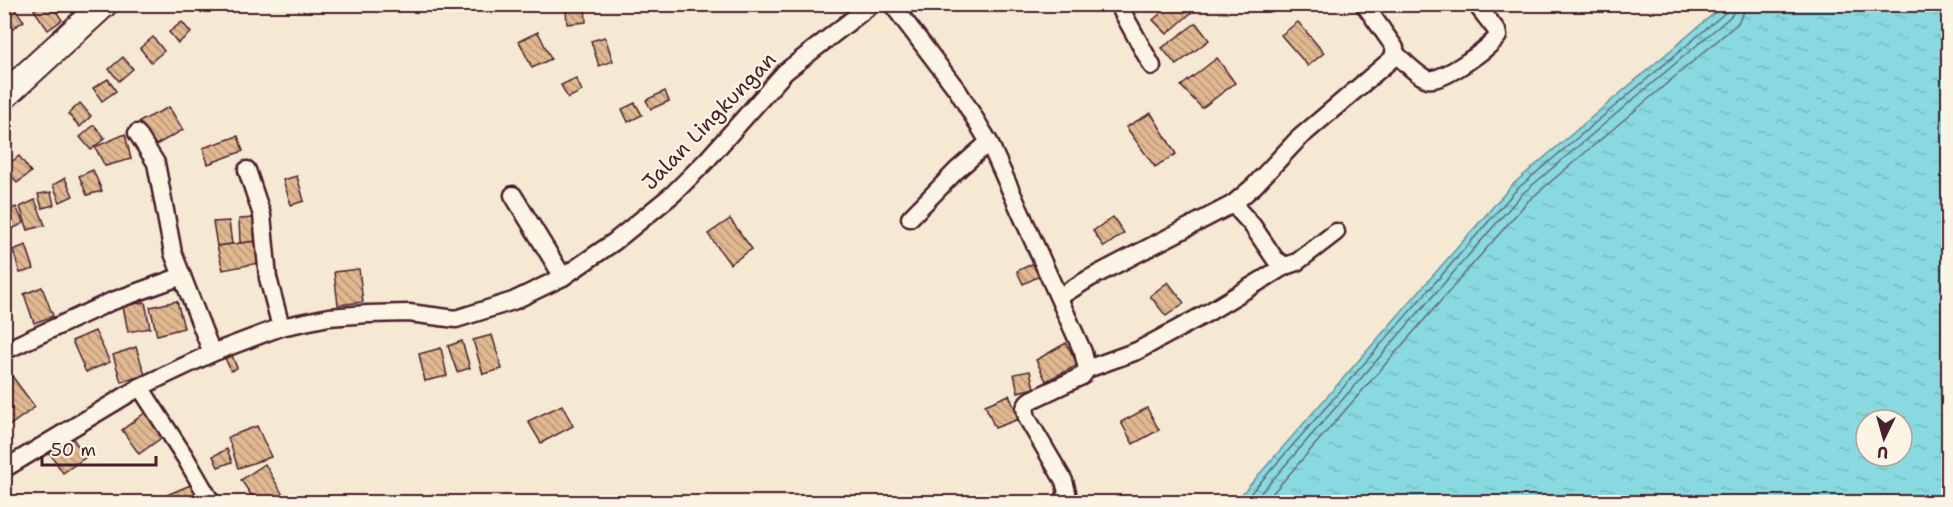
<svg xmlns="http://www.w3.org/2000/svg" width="1953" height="507" font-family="'Shantell Sans',sans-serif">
<defs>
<pattern id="water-ripples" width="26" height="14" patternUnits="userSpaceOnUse" patternTransform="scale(1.5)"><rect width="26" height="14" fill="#88d9e0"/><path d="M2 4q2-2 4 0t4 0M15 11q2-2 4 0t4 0" fill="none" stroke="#77bac0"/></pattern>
<pattern id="building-back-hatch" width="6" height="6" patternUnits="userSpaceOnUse" patternTransform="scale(1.5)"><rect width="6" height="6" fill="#e0b991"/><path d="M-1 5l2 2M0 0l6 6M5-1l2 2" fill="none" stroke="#b89677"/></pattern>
</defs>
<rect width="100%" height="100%" fill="#f6e9d4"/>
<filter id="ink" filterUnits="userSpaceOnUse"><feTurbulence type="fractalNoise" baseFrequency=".0167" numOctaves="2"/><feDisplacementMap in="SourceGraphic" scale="12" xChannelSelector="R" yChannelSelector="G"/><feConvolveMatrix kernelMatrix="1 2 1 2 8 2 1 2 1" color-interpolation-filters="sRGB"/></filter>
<g filter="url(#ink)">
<path fill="url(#water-ripples)" stroke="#6f8f98" stroke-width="1.5" fill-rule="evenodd" d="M1725,4L1948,5V502H1235L1512,185ZM1866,420H1902V456H1866Z"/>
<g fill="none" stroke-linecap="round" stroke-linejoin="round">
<g stroke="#636973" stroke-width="1.5">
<polyline points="1243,502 1517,189 1726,12 1728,4"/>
<polyline points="1253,502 1522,194 1730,17 1734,12 1736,4"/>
<polyline points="1265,502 1528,201 1737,24 1743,14 1745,4"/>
</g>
</g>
<g fill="url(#building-back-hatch)" stroke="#4a1f2b" stroke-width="1.5">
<polygon points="9,4 11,4 24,21 10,30 4,23 4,7"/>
<polygon points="42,4 51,4 62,20 48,30 34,10"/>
<polygon points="67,4 84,4 72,12"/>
<polygon points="1171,4 1197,4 1199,6 1167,34 1153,20"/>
<polygon points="585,7 586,22 567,24 566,9"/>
<polygon points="182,22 191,33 178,43 169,32"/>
<polygon points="1298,22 1324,53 1308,66 1281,35"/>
<polygon points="1196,23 1209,40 1176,65 1162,48"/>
<polygon points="538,32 551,59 532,68 519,41"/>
<polygon points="153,37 164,51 151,62 140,48"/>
<polygon points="605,37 613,61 599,66 591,41"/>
<polygon points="123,57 133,69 119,81 109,69"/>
<polygon points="1217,58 1235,83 1202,108 1181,86"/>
<polygon points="576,78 582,91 568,98 561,85"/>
<polygon points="108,79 116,91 102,101 93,88"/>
<polygon points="665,91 669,101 651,109 646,100"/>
<polygon points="80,103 91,116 80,127 68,114"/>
<polygon points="635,103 642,115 628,122 622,109"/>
<polygon points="169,107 183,130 154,146 139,122"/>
<polygon points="1151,113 1176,154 1155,167 1126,127"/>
<polygon points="94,125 105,138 91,150 80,137"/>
<polygon points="125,134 131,159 105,166 95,147"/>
<polygon points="238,136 243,151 208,164 203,148"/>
<polygon points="19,156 31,172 17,183 5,167"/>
<polygon points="93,170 102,191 87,195 79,176"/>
<polygon points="297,176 304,201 291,205 283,180"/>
<polygon points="65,178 73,196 60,202 53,185"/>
<polygon points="51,192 54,205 42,208 38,194"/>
<polygon points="35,200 45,225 28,230 20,207"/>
<polygon points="16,207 24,223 10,230 4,222 4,213"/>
<polygon points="1113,217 1124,233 1104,247 1093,231"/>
<polygon points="254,218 257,241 240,243 239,219"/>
<polygon points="730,219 752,249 730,264 708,234"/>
<polygon points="229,221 232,244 217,246 213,222"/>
<polygon points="257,241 259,263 223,270 217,246"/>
<polygon points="26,245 34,269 20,273 13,250"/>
<polygon points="1036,262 1042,275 1023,284 1017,271"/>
<polygon points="359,269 363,302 338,305 334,272"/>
<polygon points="1168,282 1184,303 1166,316 1150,296"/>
<polygon points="42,287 53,316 34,323 24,294"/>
<polygon points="177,301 184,328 157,335 150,307"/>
<polygon points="145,302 150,328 128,332 123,306"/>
<polygon points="95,331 110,362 86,372 72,341"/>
<polygon points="492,335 502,369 483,374 473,340"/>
<polygon points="462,341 470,368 457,372 448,346"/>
<polygon points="1066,343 1078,365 1046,381 1036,360"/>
<polygon points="136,347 145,375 121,382 113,355"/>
<polygon points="441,348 447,376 425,381 419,354"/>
<polygon points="231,353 237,368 231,371 224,356"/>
<polygon points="1030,371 1034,388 1018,392 1014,374"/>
<polygon points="12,376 35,407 9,426 4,420 4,381"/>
<polygon points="1009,395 1019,419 995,428 985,405"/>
<polygon points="562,405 573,426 541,443 528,421"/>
<polygon points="1147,408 1159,430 1133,444 1121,422"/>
<polygon points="146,412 164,436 139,454 122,430"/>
<polygon points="257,426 271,457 238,468 228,437"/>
<polygon points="69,433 86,457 63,473 47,449"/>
<polygon points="227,449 232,462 218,467 213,456"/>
<polygon points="265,464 284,497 276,502 256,502 241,480"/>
<polygon points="195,483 202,499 195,502 170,502 167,495"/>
</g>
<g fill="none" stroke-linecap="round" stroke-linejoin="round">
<defs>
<g id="street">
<polyline points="892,4 958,91 989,142 1083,352 1087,369"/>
<polyline points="1118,4 1152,66"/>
<path d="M1395,53C1404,61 1417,76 1428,79C1442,83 1489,48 1498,36L1497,31L1476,4"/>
<polyline points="137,133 156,163 173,253 212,353"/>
<polyline points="247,170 262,215 268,278 281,327"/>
<polyline points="513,195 563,277"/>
<polyline points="1233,204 1254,186 1298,139 1393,58 1395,48 1364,4"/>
<polyline points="910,218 956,171 989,142"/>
<polyline points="1059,297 1090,278 1233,204 1252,225 1275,259 1285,266 1297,262 1336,232"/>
<polyline points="4,351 110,302 182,276"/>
<polyline points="140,387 185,457 211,502"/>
<polyline points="4,469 140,387 212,353 281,327 329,317 368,314 409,313 456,319 513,301 563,277 614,242 673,194 706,161 785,72 872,4"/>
<polyline points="1063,502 1067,492 1064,481 1027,418 1025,408 1029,401 1082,376 1087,369 1137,351 1209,312 1285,266"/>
</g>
<polyline id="primary" points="4,96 104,4"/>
</defs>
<use href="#street" stroke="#4a1f2b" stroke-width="21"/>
<use href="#primary" stroke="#4a1f2b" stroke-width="30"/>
<use href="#street" stroke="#fcf5e5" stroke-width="16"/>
<use href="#primary" stroke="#fcf5e5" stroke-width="26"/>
</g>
</g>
<g text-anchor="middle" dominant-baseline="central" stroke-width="4.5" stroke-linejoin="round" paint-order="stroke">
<g font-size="21" fill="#4a1f2b" stroke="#fcf5e5">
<text transform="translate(709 121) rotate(-46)">Jalan Lingkungan</text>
</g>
</g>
<rect width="1953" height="507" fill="none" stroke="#fcf5e5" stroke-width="24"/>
<rect x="12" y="12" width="1929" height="483" fill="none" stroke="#4a1f2b" stroke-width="2" filter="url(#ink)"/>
<g transform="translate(1884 438) rotate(185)"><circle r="28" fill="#fcf5e5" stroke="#b59f9b" stroke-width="1.5"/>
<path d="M0-4.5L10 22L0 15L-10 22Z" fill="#4a1f2b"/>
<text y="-9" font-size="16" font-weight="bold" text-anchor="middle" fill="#4a1f2b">U</text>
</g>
<path d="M42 456v9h114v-9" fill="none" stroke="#4a1f2b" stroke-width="3"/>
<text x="51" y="456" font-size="18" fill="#4a1f2b" stroke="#fcf5e5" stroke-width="4.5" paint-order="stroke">50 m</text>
</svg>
